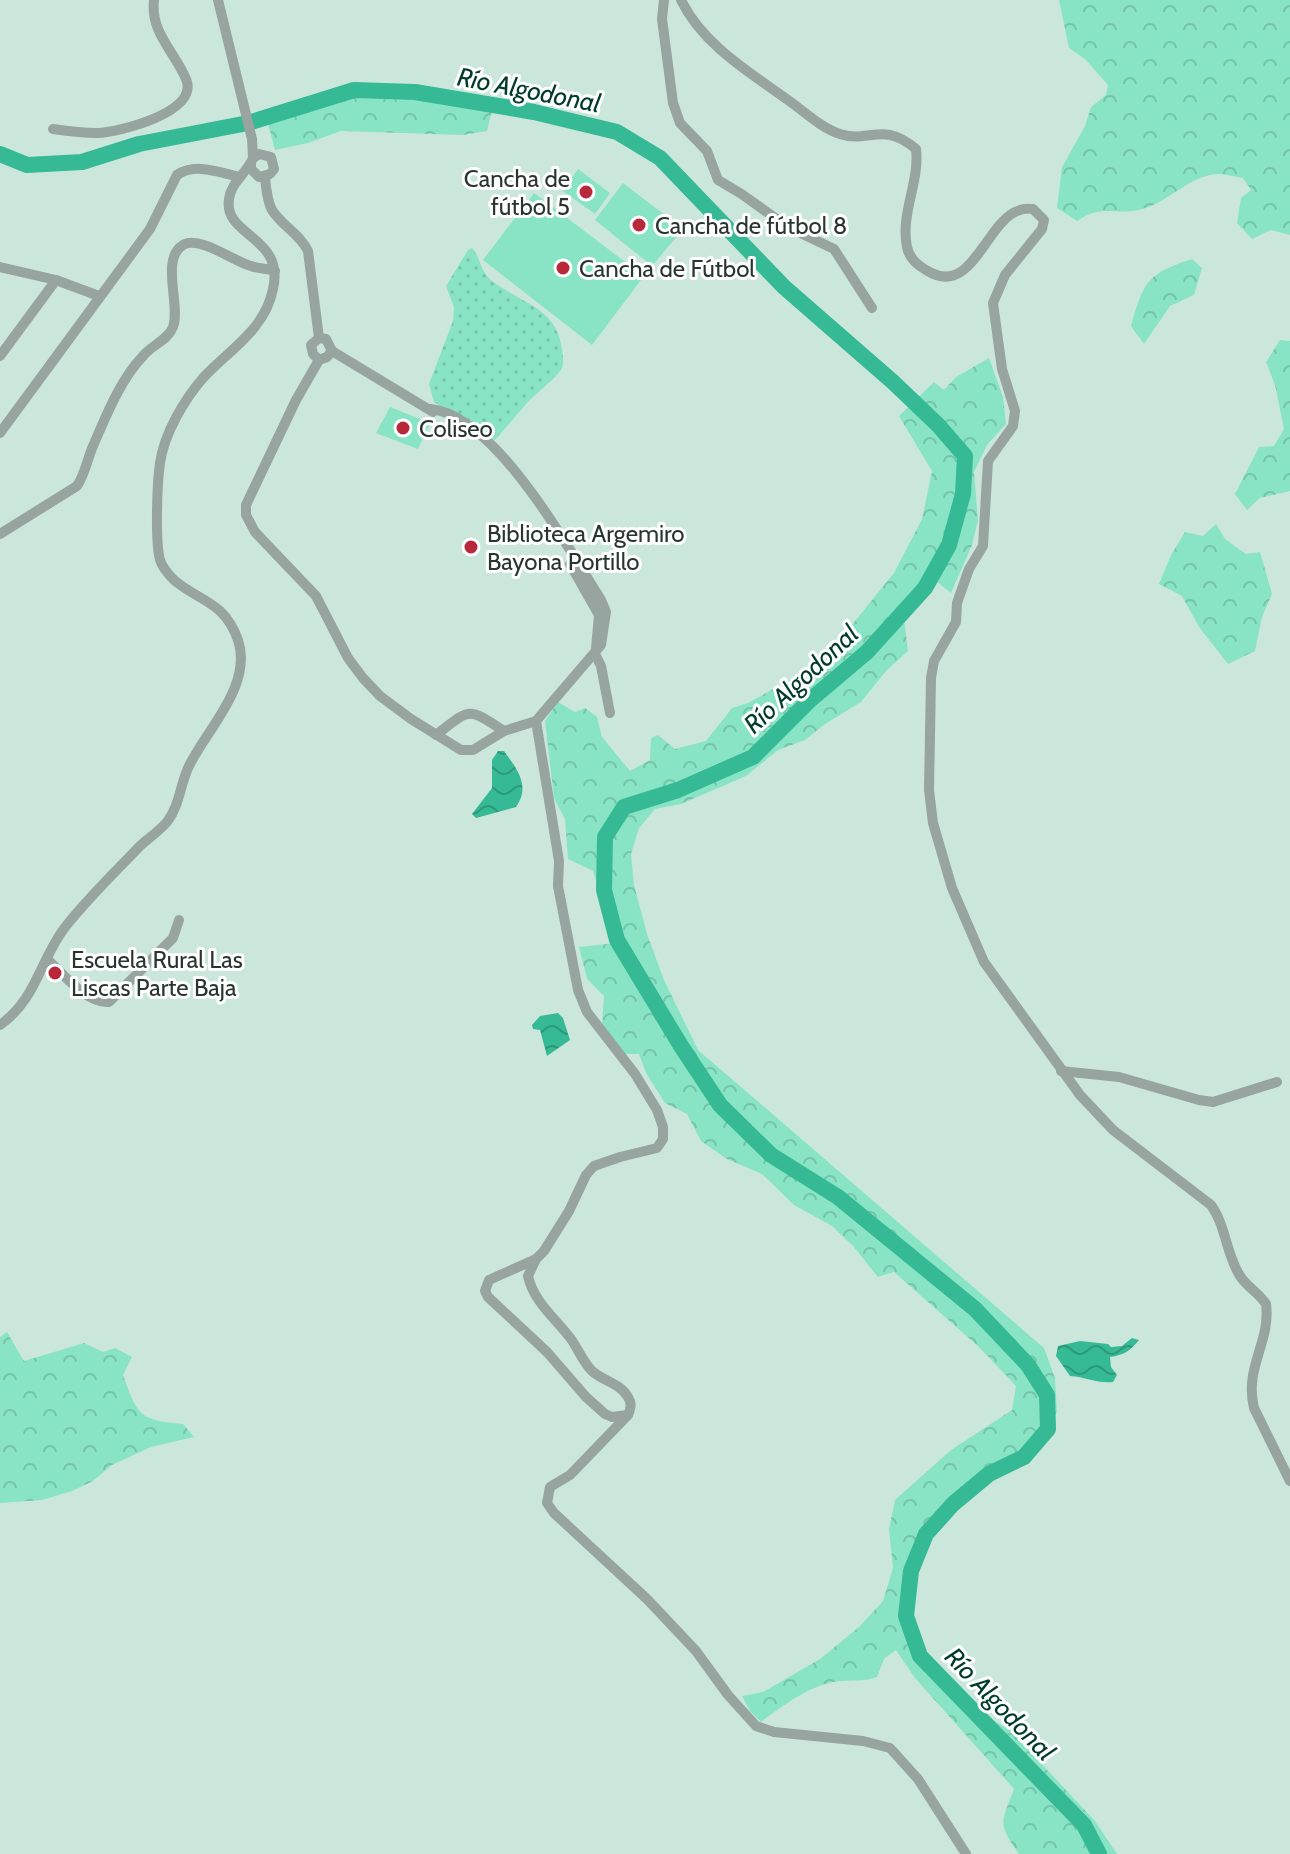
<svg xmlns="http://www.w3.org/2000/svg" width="1290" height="1854" font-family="Cabin,sans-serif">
<defs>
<pattern id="grass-dots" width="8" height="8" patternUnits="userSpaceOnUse" patternTransform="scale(2)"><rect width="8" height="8" fill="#88e4c5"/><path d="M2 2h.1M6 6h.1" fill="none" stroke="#75c4aa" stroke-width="1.8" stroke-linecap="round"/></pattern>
<pattern id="forest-crowns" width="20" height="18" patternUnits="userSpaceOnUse" patternTransform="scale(2)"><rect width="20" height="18" fill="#88e4c5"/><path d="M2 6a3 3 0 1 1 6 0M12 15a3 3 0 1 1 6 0" fill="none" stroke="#75c4aa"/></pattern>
<pattern id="water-waves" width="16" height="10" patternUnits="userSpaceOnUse" patternTransform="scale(2)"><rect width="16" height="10" fill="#35ba95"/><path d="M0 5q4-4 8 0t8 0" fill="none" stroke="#2d987a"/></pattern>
</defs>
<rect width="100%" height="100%" fill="#cbe7dc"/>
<path fill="url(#grass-dots)" d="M472,248C483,261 478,271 495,283C524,304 557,309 562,349C563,355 564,363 562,368C558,377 535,394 527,403C517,415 505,428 495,440L434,402L429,384L453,321L454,307L446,286L468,250Z"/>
<g fill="url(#forest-crowns)">
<path d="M1059,0H1290V235L1271,230L1252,239L1237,223L1241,198L1251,190L1243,178C1235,177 1226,174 1218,174C1189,175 1166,205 1138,210C1114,215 1101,204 1077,221L1057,208L1062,167L1085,126L1091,107L1106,95L1108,85L1085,59L1069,48Z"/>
<polygon points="354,92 415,94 493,107 487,131 463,135 341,131 308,143 275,150 267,120"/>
<path d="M1192,259L1202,268L1194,295L1170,306L1144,344L1131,326C1144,282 1146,274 1192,259Z"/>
<polygon points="1280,340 1290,341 1290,491 1260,498 1247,510 1235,494 1259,447 1274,446 1284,429 1275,385 1266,362"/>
<path d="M989,358L1003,397L1006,424L987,445L974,472L978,520L972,545L951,593L927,574L902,603L908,651L886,671L861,702L825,724L805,740L778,750L746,776L681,804L655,809L639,828L631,854L634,885L647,934L664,980L698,1050L1044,1348L1055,1378L1057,1412L1031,1446L966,1483L929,1522L909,1572L904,1617L920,1658L961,1703L1009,1729L1095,1821L1117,1854H1019C997,1823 1001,1823 1014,1789L915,1678L896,1650L884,1659L877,1677C864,1682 853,1680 840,1681C811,1684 784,1705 761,1722L750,1711L742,1696L763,1692L820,1659L859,1627L883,1601L893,1568L889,1529L895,1500L951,1450L1012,1410L1016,1386L979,1347L894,1272L878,1277L853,1246L832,1226L794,1205L762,1174L727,1159L701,1141L687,1114L665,1103L646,1073L639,1054H623L602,1023L604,996L587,979L579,947L616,943L593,871L568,859L565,819L554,798L545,721L558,702L575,712L585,708L597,717L602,737L630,771L650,760L651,738L658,735L675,749L706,741L732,708L748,703L795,677L816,669L894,573L922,519L932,471L899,416L934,382L944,390L956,377Z"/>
<polygon points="1216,524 1225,539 1246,554 1260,552 1272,594 1262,617 1255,651 1228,664 1199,627 1182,596 1159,584 1171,555 1185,532 1203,536"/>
<path d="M7,1332L24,1361L84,1343L103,1352L115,1348L132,1357L123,1375C138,1416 139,1420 183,1424L194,1437L151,1447L112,1465L93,1481L72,1491L42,1500L0,1503V1337Z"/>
</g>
<g fill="#88e4c5">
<polygon points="578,169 610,193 595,214 563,191"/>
<polygon points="623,183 683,229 652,266 595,220"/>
<polygon points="534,193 644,276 592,345 483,260"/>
<polygon points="390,407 430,423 418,449 376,433"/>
</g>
<g fill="url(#water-waves)">
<path d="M498,751H504C517,769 531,786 516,807L476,818L472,814L492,788V760Z"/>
<polygon points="558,1013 563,1018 570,1040 547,1056 540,1030 533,1029 532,1025 540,1016"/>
<path d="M1132,1338L1139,1340C1130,1351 1124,1355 1110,1357L1111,1367L1117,1375L1113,1382C1098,1384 1086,1377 1070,1376L1056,1356L1058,1346L1080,1341L1108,1344L1111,1347L1122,1346Z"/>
</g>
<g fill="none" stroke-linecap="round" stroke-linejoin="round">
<polyline stroke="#35ba95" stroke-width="16" points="0,154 27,165 82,162 139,144 248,123 354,90 415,92 534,112 617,132 660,158 784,287 893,382 938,425 965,456 963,494 949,545 925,588 867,652 809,701 753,757 678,790 624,807 605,837 604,890 617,940 681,1046 720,1105 771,1155 838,1197 975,1309 1028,1365 1047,1395 1048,1429 1024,1457 989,1474 953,1504 926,1534 911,1571 906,1616 920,1656 1084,1825 1099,1854"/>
<g stroke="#98a4a0" stroke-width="10">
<polyline points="218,0 252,139 253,158"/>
<polyline points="664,0 662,19 673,103 680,123 707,151 718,180 740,193 788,227 834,249 872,308"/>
<path d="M681,0C703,45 749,72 788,100C805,112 821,128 840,134C869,144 882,120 916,149C920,182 900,214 907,247C909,258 917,265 926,270C973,300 985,220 1020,210C1024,208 1029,209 1033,209L1044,220L1042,229L1005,275L993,303L1002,369L1015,411L1013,426L988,461L983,546L969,569L957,603L956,622L934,661L931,678L929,790L933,823L952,888L984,962L1080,1095L1113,1130L1211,1205C1226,1226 1226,1254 1240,1276C1247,1287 1259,1293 1266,1304C1271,1342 1244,1367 1254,1408L1290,1481"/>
<path d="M53,129C67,131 82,133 97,133C120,132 200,112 186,79C174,51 150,32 154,0"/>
<path d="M265,177C266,188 267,201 272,210C282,226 300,234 308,251L319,338L311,345L313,354L319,360"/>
<polyline points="0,267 56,280 99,296"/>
<polyline points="319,338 326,339 332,351 433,412"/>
<path d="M332,351L327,357L319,360L296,400L246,505V515L255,532L316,596L348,658L363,678L380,696L411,719L461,750H473L504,731L536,721L601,645L606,612L601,600C568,548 496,416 431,409"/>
<polyline points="0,356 56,280"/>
<path d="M0,433L150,229L177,175C196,162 220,173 240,177"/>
<path d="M0,534L77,486C85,474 87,460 93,446C106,416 120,380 143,356C152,345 168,340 173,327C181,306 160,259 183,245C199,235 235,262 251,266C259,269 266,268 275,271"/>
<polyline points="570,564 599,615 596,648"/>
<polyline points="595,654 601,666 610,713"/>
<path d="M536,721L559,861L558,886L578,990L587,1012L635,1074L657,1110L663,1127V1139L657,1148L620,1157L594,1166L586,1175L569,1211L544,1251L536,1259L528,1276C533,1301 556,1319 571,1339C578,1349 583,1362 592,1371C603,1381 620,1383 628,1397C632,1403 631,1408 628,1415L570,1475L550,1487L547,1503L554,1513L647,1599L696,1651L728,1695L756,1726L774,1732L863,1741L890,1748L918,1779L966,1854"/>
<path d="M436,735C471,708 467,707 504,731"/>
<path d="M48,960C64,975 87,1004 109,1002L173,938L179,920"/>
<path d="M0,1025C37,999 40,959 66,926C88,898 115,872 140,846C149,838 159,831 167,822C180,805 180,784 189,766C207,729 253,685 238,640C224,601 200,602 174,580C169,575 162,566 160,560C155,541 157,484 160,463C164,434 184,400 203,378C229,350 265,330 273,289C285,235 223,237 229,199C231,182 247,173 253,158L259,154L271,157L274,169L270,174L259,177L251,169V164"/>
<polyline points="1061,1071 1119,1077 1199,1100 1213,1102 1277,1082"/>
<polyline points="536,1259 489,1280 485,1291 488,1297 547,1352 586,1397 605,1414 612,1417 628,1415"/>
</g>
</g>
<g fill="#b8273a" stroke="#fff" stroke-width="3">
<circle cx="586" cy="192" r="8"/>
<circle cx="639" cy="225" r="8"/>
<circle cx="563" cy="268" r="8"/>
<circle cx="403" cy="428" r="8"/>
<circle cx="471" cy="547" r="8"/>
<circle cx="55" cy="973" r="8"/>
</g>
<g text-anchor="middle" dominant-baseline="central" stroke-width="6" stroke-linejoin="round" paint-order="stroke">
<g font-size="24" fill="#293530" stroke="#fff" text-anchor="start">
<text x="570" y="178" text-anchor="end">Cancha de<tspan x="570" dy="28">fútbol 5</tspan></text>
<text x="655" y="225">Cancha de fútbol 8</text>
<text x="579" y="268">Cancha de Fútbol</text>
<text x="419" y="428">Coliseo</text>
<text x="487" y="533">Biblioteca Argemiro<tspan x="487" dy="28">Bayona Portillo</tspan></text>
<text x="71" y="959">Escuela Rural Las<tspan x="71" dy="28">Liscas Parte Baja</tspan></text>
</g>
<g font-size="26" font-style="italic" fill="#003b2c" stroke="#fff">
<text transform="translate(529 90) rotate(11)">Río Algodonal</text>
<text transform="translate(801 679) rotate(-43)">Río Algodonal</text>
<text transform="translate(1000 1704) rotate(46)">Río Algodonal</text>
</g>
</g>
</svg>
